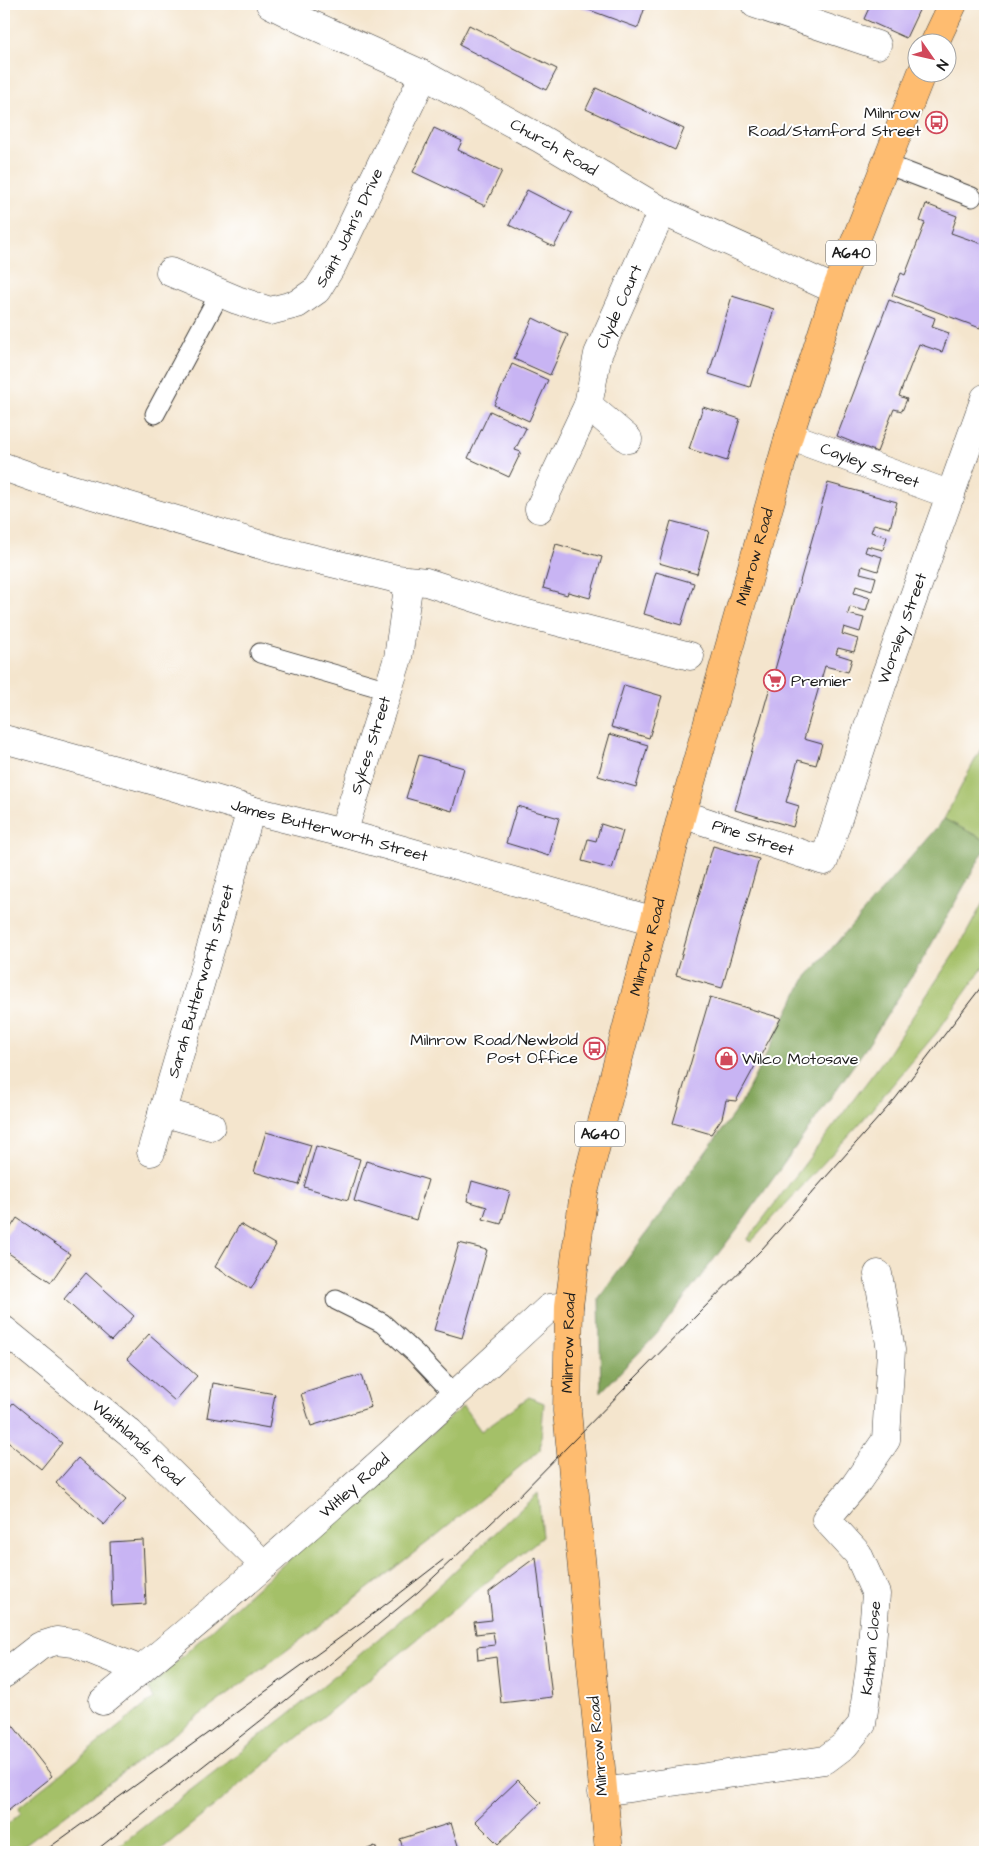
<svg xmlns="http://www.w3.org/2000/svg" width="989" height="1856" font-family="'Architects Daughter',sans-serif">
<rect width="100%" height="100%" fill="#fff"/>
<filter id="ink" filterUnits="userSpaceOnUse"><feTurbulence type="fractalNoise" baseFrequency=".02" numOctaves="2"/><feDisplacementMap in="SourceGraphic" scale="10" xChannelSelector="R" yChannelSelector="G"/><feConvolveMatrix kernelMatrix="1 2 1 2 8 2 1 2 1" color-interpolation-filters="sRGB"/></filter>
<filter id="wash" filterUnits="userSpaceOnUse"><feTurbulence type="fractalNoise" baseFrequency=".0096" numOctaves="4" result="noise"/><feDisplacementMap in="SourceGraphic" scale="20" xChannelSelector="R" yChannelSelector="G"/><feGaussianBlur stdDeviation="1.12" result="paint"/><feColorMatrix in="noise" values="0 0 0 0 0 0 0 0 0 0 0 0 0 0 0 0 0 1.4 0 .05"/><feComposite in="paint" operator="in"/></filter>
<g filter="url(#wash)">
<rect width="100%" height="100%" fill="#f4e5cd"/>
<g fill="#a4c067" stroke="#606e42">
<polygon points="985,741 985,840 944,819"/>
<polygon points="985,899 985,965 937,1032 862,1121 751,1242 747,1240 885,1058 960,945"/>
<polygon points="529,1397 544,1403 540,1450 437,1535 330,1618 16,1852 4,1852 4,1827 21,1813 19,1807 154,1698 148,1688 253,1591 463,1406 481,1431"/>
<polygon points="538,1493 542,1537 158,1852 111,1852 295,1709 416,1607"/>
</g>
<polygon fill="#83a65c" stroke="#50613c" points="944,819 985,840 985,849 926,954 868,1045 741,1224 656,1335 601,1392 599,1298 740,1105 804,980"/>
<g id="blocks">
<g fill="#c8b4f3">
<polygon points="573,4 646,4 638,28"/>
<polygon points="860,4 922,4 906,38 864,19 869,8"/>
<polygon points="469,25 557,69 546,90 459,45"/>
<polygon points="596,88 684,129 675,150 586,109"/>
<polygon points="434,128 462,141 458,150 502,171 485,206 413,172"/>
<polygon points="527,190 572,213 554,247 509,225"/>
<polygon points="926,204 957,216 951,233 985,245 985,314 980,328 892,295 901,273 905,275 925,223 920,221"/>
<polygon points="732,296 774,309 750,387 709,374"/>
<polygon points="889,300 935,318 932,327 949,333 942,352 919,344 899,396 907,399 902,411 894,409 877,452 837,436"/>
<polygon points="533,318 568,335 550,375 514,359"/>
<polygon points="512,364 548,380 529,421 494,405"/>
<polygon points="703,407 740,419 727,461 689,449"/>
<polygon points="490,411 526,428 515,450 521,452 509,477 468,458"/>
<polygon points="828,483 897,502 890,528 874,524 871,532 887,537 883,550 867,546 865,552 882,557 878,571 862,566 860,573 876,577 872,591 856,586 854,593 870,598 866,611 850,607 848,614 864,618 860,632 844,627 842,634 858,639 854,652 838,648 836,654 852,659 848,672 825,666 804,739 822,744 816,765 798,760 786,802 799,806 793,827 735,810"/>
<polygon points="671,521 709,531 697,574 659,563"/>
<polygon points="556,544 602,557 590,598 568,592 567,595 543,588"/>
<polygon points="656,572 694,583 681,625 644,614"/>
<polygon points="624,685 662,696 649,738 611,727"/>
<polygon points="610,734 648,745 636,787 598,776"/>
<polygon points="419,755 464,768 452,811 406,798"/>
<polygon points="517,806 559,818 549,856 506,843"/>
<polygon points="601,824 623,831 612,869 582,861 588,839 596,841"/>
<polygon points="713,846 759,859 722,988 676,975"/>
<polygon points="710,997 781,1018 736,1101 726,1100 722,1118 711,1134 673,1123"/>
<polygon points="266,1132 311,1145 299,1185 254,1172"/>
<polygon points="316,1146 360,1159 348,1200 304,1187"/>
<polygon points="366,1161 428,1180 416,1220 354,1201"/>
<polygon points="472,1181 510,1192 501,1224 483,1219 487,1207 467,1201"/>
<polygon points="17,1218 70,1254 51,1282 4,1250 4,1238"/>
<polygon points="240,1224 276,1245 251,1289 215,1267"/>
<polygon points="459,1243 487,1250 462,1338 434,1330"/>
<polygon points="86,1273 134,1316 111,1341 64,1299"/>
<polygon points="149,1334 197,1376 175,1401 127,1359"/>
<polygon points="361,1375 371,1407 311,1426 301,1394"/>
<polygon points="213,1383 275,1394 269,1428 207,1417"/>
<polygon points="13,1403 62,1443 41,1469 4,1439 4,1414"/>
<polygon points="78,1458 126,1500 104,1525 56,1483"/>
<polygon points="143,1540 146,1604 112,1606 110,1542"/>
<polygon points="536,1557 552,1697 501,1703 496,1657 478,1660 477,1647 495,1645 493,1632 476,1634 474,1622 492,1620 489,1592"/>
<polygon points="4,1714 52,1776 4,1814"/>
<polygon points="518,1780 541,1803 498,1844 475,1821"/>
<polygon points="451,1823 460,1852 404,1852 400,1839"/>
<polygon points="375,1846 378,1852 360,1852"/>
</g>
</g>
</g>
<g filter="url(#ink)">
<use href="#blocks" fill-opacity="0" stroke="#3c3a37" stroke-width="1"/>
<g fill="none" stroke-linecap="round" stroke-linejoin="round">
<defs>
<g id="lane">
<polyline points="886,164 972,197"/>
<polyline points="155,414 220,293"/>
<polyline points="260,653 388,690"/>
<polyline points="336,1300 382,1323 415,1353 456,1396"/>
</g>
<g id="street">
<path id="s1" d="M270,4L304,21L424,75L541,139L662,211L836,290"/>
<polyline points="755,4 877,45"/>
<path id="s2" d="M170,272L237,300L270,311L297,304L317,290L333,264L424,75"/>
<path id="s3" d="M588,405L598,354L662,211"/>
<path id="s4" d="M789,436L951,495"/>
<polyline points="4,467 35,478 278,550 397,579 426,582 512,610 690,656"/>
<polyline points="539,509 588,405 628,439"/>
<path id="s5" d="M4,739L148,779L251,810L343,833L655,921"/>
<path id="s6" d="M682,814L824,861L882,685L985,398"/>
<path id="s7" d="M343,833L398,658L409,581"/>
<polyline points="162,1112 211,1126"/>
<path id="s8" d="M151,1152L251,810"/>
<path id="s9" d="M4,1330L130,1433L264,1565"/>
<polyline points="4,1674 40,1646 56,1641 74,1643 141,1670"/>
<path id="s10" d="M103,1701C257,1576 404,1443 549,1308L569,1306"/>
<path id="s11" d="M602,1792L825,1760L845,1745L862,1724L870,1668L876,1594L858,1554L826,1519L855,1485L886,1440L891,1350L878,1274"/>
</g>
<g id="primary">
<polyline points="935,42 953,4"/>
<path id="s12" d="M609,1852L567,1411L569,1306L584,1192L682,814L789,436L836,290L922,72"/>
</g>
</defs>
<use href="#lane" stroke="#3c3a37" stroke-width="21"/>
<use href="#street" stroke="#3c3a37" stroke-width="29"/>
<use href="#primary" stroke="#3c3a37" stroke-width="29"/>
<use href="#lane" stroke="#fff" stroke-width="19"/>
<use href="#street" stroke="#fff" stroke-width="28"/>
<use href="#primary" stroke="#febc70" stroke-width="28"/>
<g stroke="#1c1c1c" stroke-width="1">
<polyline points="43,1852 377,1611 443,1560"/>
<polyline points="94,1852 264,1718 418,1592 506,1509 762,1249 895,1099 985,982"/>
</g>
</g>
</g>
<defs>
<symbol id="bus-ring" viewBox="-11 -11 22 22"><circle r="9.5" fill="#fff" stroke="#d1495b" stroke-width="1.5"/><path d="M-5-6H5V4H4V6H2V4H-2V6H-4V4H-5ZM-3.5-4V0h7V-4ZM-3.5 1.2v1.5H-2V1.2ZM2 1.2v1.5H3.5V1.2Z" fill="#d1495b"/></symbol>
<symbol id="supermarket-ring" viewBox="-11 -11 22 22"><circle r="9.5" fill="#fff" stroke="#d1495b" stroke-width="1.5"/><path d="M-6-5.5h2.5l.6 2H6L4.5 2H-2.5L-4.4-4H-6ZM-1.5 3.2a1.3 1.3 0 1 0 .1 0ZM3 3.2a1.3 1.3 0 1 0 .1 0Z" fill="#d1495b"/></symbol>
<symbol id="shop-ring" viewBox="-11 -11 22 22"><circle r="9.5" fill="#fff" stroke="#d1495b" stroke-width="1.5"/><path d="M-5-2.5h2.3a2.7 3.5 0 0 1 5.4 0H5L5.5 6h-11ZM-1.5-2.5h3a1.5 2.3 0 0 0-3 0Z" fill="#d1495b"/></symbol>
</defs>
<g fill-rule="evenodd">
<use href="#bus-ring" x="924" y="110" width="25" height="25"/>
<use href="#supermarket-ring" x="762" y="668" width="25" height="25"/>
<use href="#bus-ring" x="582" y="1036" width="25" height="25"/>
<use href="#shop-ring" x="714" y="1046" width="25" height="25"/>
</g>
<g text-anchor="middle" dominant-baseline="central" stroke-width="4" stroke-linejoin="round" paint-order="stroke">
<g fill="#fff" stroke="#606060" stroke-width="1">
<rect x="826" y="240.5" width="50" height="25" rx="4"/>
<rect x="575" y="1121.5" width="50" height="25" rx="4"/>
</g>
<g font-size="15" font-weight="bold" fill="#1c1c1c">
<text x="851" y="253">A640</text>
<text x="600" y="1134">A640</text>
</g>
<g font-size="16" fill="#1c1c1c" stroke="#fff" text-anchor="end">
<text x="921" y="113">Milnrow<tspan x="921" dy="18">Road/Stamford Street</tspan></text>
<text x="791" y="681" text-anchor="start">Premier</text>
<text x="578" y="1040">Milnrow Road/Newbold<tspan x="578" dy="18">Post Office</tspan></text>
<text x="742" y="1059" text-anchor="start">Wilco Motosave</text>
</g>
<g font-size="16" fill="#1c1c1c" stroke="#fff">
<text stroke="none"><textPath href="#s1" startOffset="318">Church Road</textPath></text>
<text stroke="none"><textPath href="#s2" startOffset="230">Saint John's Drive</textPath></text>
<text stroke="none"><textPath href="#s3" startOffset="104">Clyde Court</textPath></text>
<text stroke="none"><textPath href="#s4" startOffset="86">Cayley Street</textPath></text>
<text stroke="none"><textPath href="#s12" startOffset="1321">Milnrow Road</textPath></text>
<text stroke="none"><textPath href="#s6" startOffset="395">Worsley Street</textPath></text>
<text stroke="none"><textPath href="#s7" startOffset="92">Sykes Street</textPath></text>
<text stroke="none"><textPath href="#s5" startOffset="338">James Butterworth Street</textPath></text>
<text stroke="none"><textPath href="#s6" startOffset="75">Pine Street</textPath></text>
<text stroke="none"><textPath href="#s12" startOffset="916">Milnrow Road</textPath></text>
<text stroke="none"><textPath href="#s8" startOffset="178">Sarah Butterworth Street</textPath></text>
<text stroke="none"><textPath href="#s12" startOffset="511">Milnrow Road</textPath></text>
<text stroke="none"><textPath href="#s9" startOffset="175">Waithlands Road</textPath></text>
<text stroke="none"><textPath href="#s10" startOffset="331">Witley Road</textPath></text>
<text stroke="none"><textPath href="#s11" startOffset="354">Kathan Close</textPath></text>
<text transform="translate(598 1746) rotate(-95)">Milnrow Road</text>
</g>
</g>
<rect width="989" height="1856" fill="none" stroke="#fff" stroke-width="20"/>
<g transform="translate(932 58) rotate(124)"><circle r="24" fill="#ffffff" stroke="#a4a4a4"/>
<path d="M0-4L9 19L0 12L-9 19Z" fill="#d1495b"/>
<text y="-8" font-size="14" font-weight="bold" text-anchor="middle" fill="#1c1c1c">N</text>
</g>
</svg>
